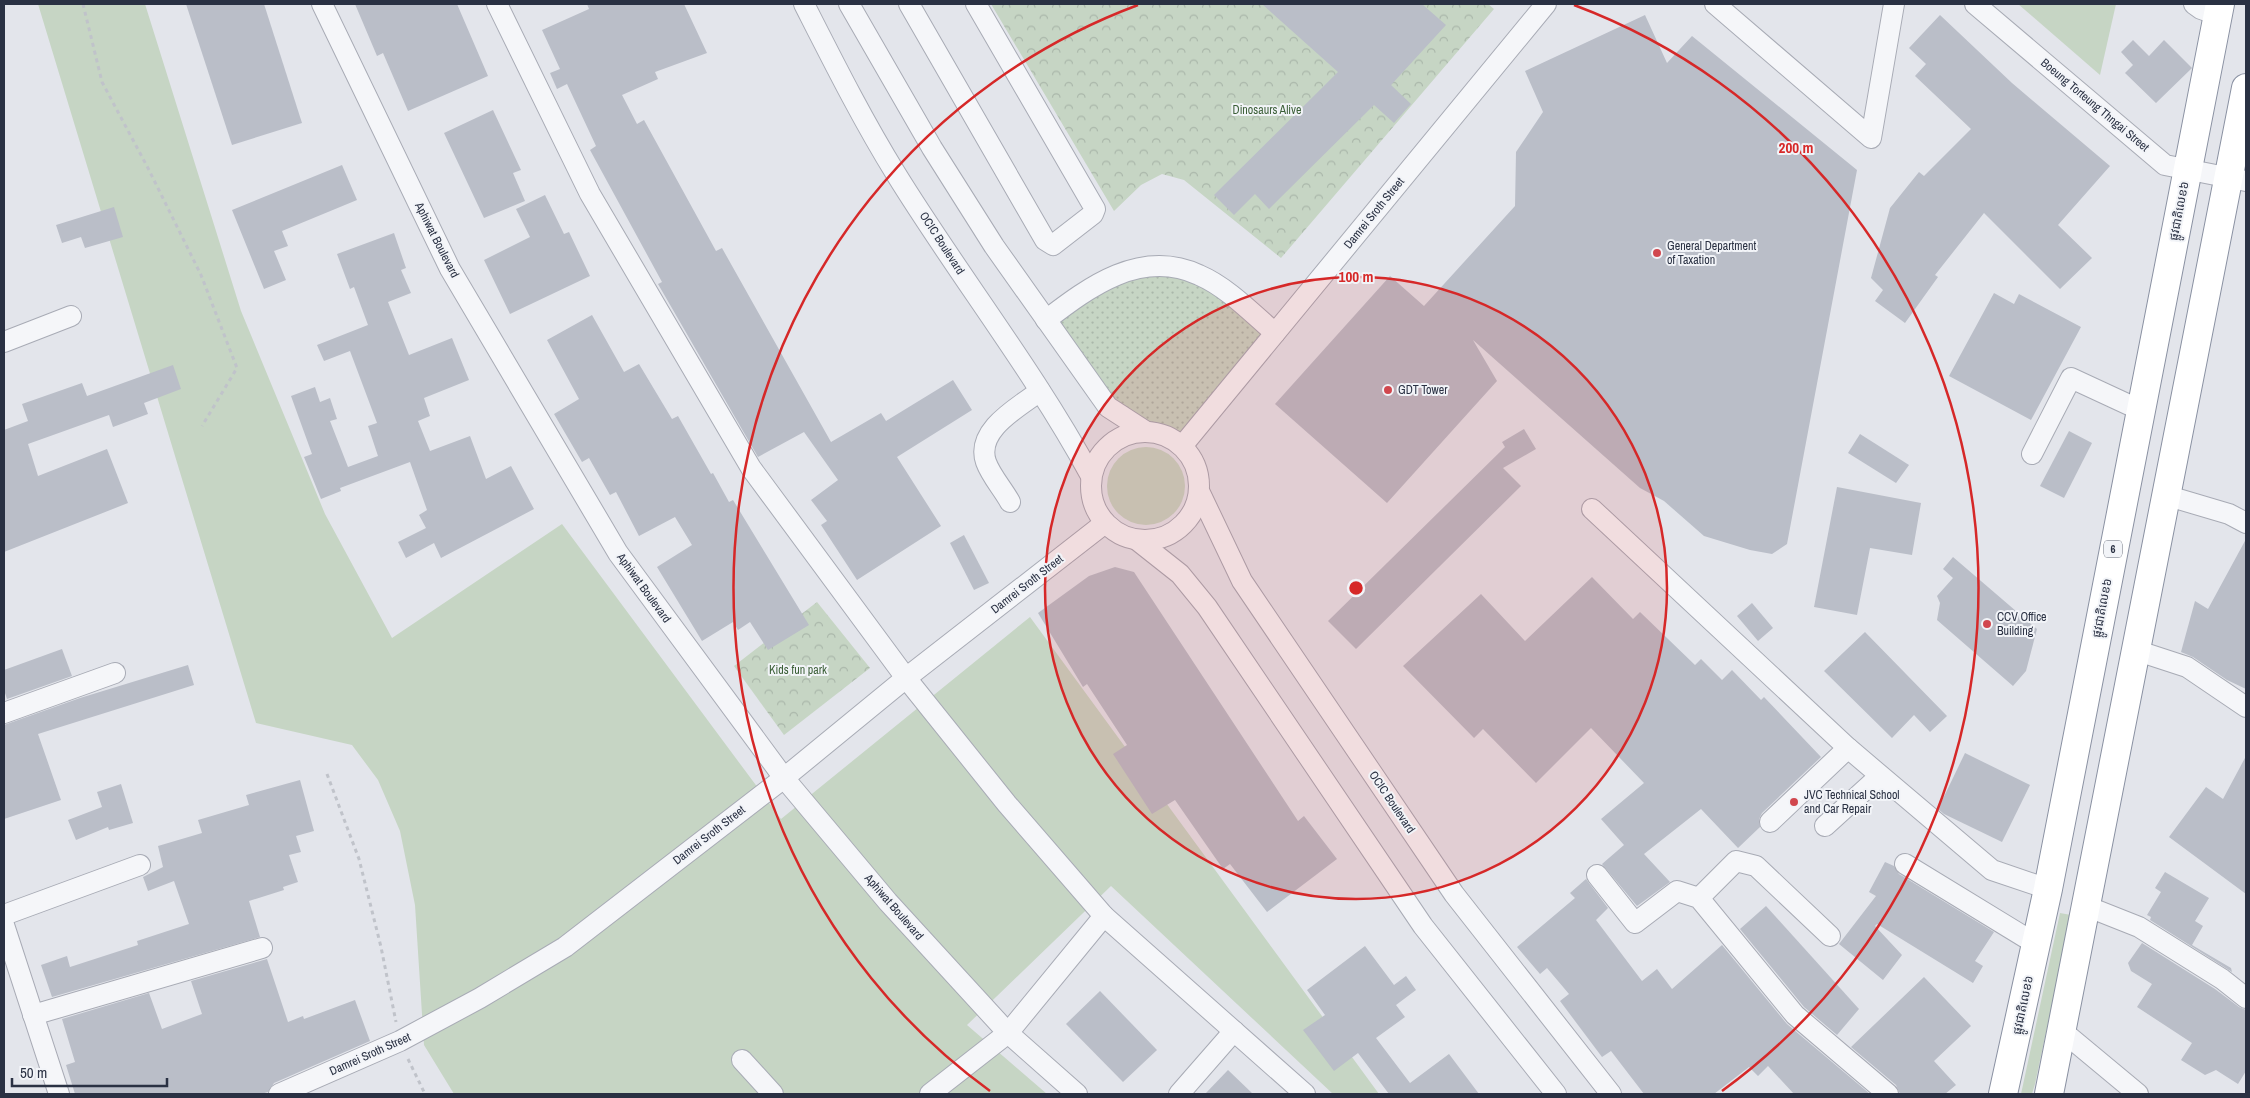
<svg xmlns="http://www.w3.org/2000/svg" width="2250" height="1098" font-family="'Archivo Narrow','Noto Sans Khmer',sans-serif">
<defs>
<pattern id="park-crowns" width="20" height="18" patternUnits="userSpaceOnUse" patternTransform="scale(1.25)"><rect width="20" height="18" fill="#c6d5c4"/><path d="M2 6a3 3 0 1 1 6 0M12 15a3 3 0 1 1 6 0" fill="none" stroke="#aab7aa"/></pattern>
<pattern id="garden-dots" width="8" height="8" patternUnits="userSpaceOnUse" patternTransform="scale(1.25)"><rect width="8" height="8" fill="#c6d5c4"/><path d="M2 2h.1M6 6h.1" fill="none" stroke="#aab7aa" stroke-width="1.8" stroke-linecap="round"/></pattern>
</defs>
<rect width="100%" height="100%" fill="#e3e5eb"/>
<g fill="#c6d5c4">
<polygon points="38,4 145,4 241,311 325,514 392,638 562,524 781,819 1030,617 1379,1094 1333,1094 1111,886 967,1025 1047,1094 454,1094 424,1045 415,905 400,831 378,780 352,745 256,723"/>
<polygon points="2018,4 2116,4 2100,75"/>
<circle cx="1146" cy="486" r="39"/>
<polygon points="2060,913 2071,915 2035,1084 2032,1094 2021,1094"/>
</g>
<g fill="url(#park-crowns)">
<polygon points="991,4 1488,4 1494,9 1281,258 1184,180 1162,174 1141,185 1114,211"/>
<polygon points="817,602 870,668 784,735 734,666"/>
</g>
<polygon fill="url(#garden-dots)" points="1169,266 1275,333 1183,445 1165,435 1145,431 1108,407 1046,320 1080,293"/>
<g fill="#babec8">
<polygon points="186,4 264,4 302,123 232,145"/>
<polygon points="355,4 457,4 488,76 408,111 383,53 377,56"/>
<polygon points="587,4 684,4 707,53 655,72 658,79 622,95 637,124 644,120 716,251 722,248 831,442 881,413 886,421 953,380 972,410 897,457 941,526 857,580 821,525 827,521 811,500 838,480 804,432 758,457 658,284 662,282 590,150 596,146 567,84 557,89 550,73 560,69 542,30 589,9"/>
<polygon points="1262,4 1422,4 1446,25 1391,85 1411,104 1394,123 1374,105 1269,209 1255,194 1234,215 1214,195 1338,72"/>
<polygon points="1645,15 1667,63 1692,36 1857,170 1787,544 1772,554 1750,550 1704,536 1664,501 1640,488 1473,340 1497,381 1387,503 1275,404 1390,276 1424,306 1515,206 1516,152 1543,112 1525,71"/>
<polygon points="1940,15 2012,83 2110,166 2058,225 2092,258 2060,289 1984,213 1935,275 1938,277 1905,323 1875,301 1883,290 1871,278 1890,208 1919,172 1924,176 1971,129 1915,76 1926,64 1909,48"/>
<polygon points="2133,40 2149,56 2164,40 2192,68 2156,103 2125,73 2133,65 2121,52"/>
<polygon points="493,110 521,170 513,173 525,201 484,218 444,133"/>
<polygon points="342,165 357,200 282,231 288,246 274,251 286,280 264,289 232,210"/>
<polygon points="545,195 564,234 569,232 590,276 510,314 484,260 530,237 516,209"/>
<polygon points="114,207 123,237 85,248 81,237 62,243 56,225"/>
<polygon points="394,233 406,268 401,270 411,293 388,302 409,355 452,338 469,380 424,398 430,416 418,421 430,451 470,436 486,479 511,466 534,509 441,558 434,543 406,558 398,542 426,528 419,515 427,510 410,462 340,488 341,491 321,499 304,457 312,454 291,396 315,387 320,402 330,398 337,419 330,421 348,467 378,456 368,426 377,423 350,351 324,361 317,345 368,325 354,287 350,289 337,254"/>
<polygon points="1994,293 2014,304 2019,294 2081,327 2031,420 1949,376"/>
<polygon points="592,315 624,372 639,364 672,419 678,416 711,474 713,473 729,502 733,500 809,625 768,650 750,622 738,630 733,622 702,641 657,567 692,545 675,517 639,536 616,492 610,495 589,458 582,462 554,414 579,399 547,340"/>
<polygon points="173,365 181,389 144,403 148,414 113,427 109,415 28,444 38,476 107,449 128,503 4,552 4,430 28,421 22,404 82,383 87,396"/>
<polygon points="1524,429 1536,449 1503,468 1521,486 1356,649 1328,621 1505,447 1502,442"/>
<polygon points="2069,431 2092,443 2064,498 2040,486"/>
<polygon points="1860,434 1909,465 1896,483 1848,453"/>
<polygon points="1837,487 1921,503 1912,555 1870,548 1857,615 1814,607"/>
<polygon points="964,535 989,583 974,590 950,543"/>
<polygon points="2246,539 2246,689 2227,680 2193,657 2181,652 2195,601 2208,609"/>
<polygon points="1953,557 2037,629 2026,671 2013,686 1937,620 1940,603 1937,596 1953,578 1943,569"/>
<polygon points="1115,567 1134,572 1298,821 1304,816 1337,859 1267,912 1230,864 1223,869 1175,800 1152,814 1113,754 1127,745 1087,684 1083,687 1038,613 1089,576"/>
<polygon points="1592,577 1633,619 1640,612 1695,665 1701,659 1722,680 1732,670 1761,700 1764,697 1821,757 1762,813 1759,819 1760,827 1738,848 1701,809 1644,854 1670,882 1637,906 1602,864 1624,845 1601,819 1644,783 1591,728 1536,783 1483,729 1474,738 1403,666 1481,594 1525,641"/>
<polygon points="1752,603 1773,628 1758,641 1737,616"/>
<polygon points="1865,632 1947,716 1930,732 1914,715 1892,738 1824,671"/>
<polygon points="62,649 72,676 7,699 4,690 4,670"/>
<polygon points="188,665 194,685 38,734 61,800 4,819 4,725 80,698"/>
<polygon points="1965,753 2030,785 2002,842 1944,814 1938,809"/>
<polygon points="2246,756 2246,894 2169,837 2206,787 2223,799"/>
<polygon points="300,780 314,831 296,836 301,852 289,855 298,882 283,887 284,890 249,901 260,937 52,997 41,965 67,956 70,967 138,945 137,941 189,924 174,881 148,891 143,877 163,867 158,846 202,833 198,820 249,805 246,795"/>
<polygon points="121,784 133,823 109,830 108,827 76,840 68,820 102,807 97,792"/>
<polygon points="1885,862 1894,866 1899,874 1994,932 1975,961 1983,966 1973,983 1877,924 1875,926 1902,955 1883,980 1839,944 1876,896 1869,892"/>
<polygon points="2165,872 2209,898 2195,921 2203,926 2192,945 2231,968 2232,972 2150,920 2151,917 2147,915 2161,892 2155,888"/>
<polygon points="1586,879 1608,908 1596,920 1642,981 1657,969 1672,989 1722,945 1787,1024 1870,1094 1794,1094 1768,1066 1758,1076 1749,1067 1714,1094 1644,1094 1611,1051 1602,1057 1560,1001 1569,994 1547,968 1540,974 1517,947 1575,898 1570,893"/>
<polygon points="1766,906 1859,1009 1837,1035 1804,1007 1740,929"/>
<polygon points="2142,943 2215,989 2239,1007 2246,1010 2246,1071 2238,1084 2216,1070 2205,1075 2181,1060 2192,1043 2137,1007 2152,984 2131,971 2128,963"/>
<polygon points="1365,946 1394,985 1406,976 1416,990 1396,1005 1405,1017 1376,1038 1410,1083 1449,1054 1479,1094 1389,1094 1358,1053 1334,1071 1303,1030 1325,1015 1307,990"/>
<polygon points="267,959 288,1022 303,1016 304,1019 355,1000 370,1041 274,1083 268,1092 261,1094 75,1094 66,1065 75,1062 62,1019 149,993 162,1029 202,1014 191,981"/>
<polygon points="1924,977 1971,1026 1934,1061 1956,1085 1945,1094 1900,1094 1896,1085 1851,1047"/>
<polygon points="1100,991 1157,1050 1123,1082 1066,1024"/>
<polygon points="1228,1070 1253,1094 1205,1094"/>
</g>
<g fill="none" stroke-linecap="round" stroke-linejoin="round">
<defs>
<g id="minor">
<polyline points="322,4 450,269 618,553 784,778 888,902 1008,1033 1077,1094"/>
<polyline points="497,4 590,194 751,468 906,678 1007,804 1104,916 1305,1094"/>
<path d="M804,4C833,61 862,119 896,174C959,276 1034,371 1091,476"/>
<polyline points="849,4 932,148 994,246 1108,407 1145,431"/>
<polyline points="909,4 1045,240 1053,245 1093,214 1095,209 976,4"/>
<polyline points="1715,4 1871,138 1894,4"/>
<polyline points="1975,4 2165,165 2246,181"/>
<polyline points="2194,4 2201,9 2218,15"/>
<path d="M1046,320C1089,287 1141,248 1199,275C1227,287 1252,313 1275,333"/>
<polyline points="4,342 71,316"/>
<circle cx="1145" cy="486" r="54"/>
<polyline points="1183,445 1546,4"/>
<polyline points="2032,454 2071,378 2140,410"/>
<polyline points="1200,493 1242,581 1454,894 1611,1094"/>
<polyline points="2165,495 2229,514 2246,523"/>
<path d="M1010,502C1003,489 991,476 986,462C975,430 1019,407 1040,391"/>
<polyline points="1592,509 1848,748 1992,870 2048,889"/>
<polyline points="1137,540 1180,574 1207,607 1423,926 1556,1094"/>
<polyline points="2135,650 2187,667 2246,707"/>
<polyline points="4,713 115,673"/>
<polyline points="1770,822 1848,748"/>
<polyline points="1825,826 1880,776"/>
<polyline points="1905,864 2036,944"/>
<polyline points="1597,875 1635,923 1677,891 1699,898 1795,1015 1888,1094"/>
<polyline points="1699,898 1736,861 1756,866 1830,936"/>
<polyline points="2086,906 2139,927 2222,979 2246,998"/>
<polyline points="4,915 140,865"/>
<polyline points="4,925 59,1094"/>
<polyline points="33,1015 262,948"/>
<polyline points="2061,1030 2138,1094"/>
<polyline points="742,1060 773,1094"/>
<polyline points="279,1094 400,1041 480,998 565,947 784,778 906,678 1105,523"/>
<polyline points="930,1094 1008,1033 1104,916"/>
<polyline points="1179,1094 1234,1031"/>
</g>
<g id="highway">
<polyline points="2003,1094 2048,889 2220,4"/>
<polyline points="2049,1094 2246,88"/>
</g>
</defs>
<use href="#minor" stroke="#a8abb5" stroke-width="22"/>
<use href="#highway" stroke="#8a91a2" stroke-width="30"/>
<g stroke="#c0c3ca" stroke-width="3" stroke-dasharray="4 4" stroke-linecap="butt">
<polyline points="83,4 102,82 149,170 201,275 237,368 202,426"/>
<polyline points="327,774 359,859 381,947 396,1022"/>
<polyline points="408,1059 425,1094"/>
</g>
<use href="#minor" stroke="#f5f6f9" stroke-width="20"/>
<use href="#highway" stroke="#fff" stroke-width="28"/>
</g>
<circle cx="1356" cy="588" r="311" fill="#d62828" fill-opacity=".12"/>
<g fill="none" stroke="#d62828" stroke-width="2.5">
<circle cx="1356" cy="588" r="311"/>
<path d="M990 1091A622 622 0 0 1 1138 5M1574 5A622 622 0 0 1 1722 1091"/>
</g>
<g fill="#d1474e" stroke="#f2f4f8" stroke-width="2">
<circle cx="1657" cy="253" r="5"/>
<circle cx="1388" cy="390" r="5"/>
<circle cx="1987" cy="624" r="5"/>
<circle cx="1794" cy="802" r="5"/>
</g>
<g text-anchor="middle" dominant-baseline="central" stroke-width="4" stroke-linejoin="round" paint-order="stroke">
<rect fill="#f2f4f8" stroke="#666c79" stroke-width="1" x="2104" y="540.5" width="18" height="17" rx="4"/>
<g font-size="11" font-weight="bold" fill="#2a3143">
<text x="2113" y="549">6</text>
</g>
<g font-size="12" fill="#2a3143" stroke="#f2f4f8">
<text transform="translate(2095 105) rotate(40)">Boeung Torteung Thngai Street</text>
<text transform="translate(2179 211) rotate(-79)">ផ្លូវជាតិលេខ៦</text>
<text transform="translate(1374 213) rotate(-51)">Damrei Sroth Street</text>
<text transform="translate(437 240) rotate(63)">Aphiwat Boulevard</text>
<text transform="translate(942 243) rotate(57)">OCIC Boulevard</text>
<text transform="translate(1027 584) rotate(-38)">Damrei Sroth Street</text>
<text transform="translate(644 588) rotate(54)">Aphiwat Boulevard</text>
<text transform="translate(2102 608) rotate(-79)">ផ្លូវជាតិលេខ៦</text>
<text transform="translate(1392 802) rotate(56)">OCIC Boulevard</text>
<text transform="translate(709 835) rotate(-38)">Damrei Sroth Street</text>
<text transform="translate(894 907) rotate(49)">Aphiwat Boulevard</text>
<text transform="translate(2023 1005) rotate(-78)">ផ្លូវជាតិលេខ៦</text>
<text transform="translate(370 1054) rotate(-24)">Damrei Sroth Street</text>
</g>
<g font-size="12" fill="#3b5f37" stroke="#f2f4f8">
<text x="1267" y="110">Dinosaurs Alive</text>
<text x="798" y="670">Kids fun park</text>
</g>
<g font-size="12" fill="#2a3143" stroke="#f2f4f8" text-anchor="start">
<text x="1667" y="246">General Department<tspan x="1667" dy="14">of Taxation</tspan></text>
<text x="1398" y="390">GDT Tower</text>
<text x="1997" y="617">CCV Office<tspan x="1997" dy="14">Building</tspan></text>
<text x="1804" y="795">JVC Technical School<tspan x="1804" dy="14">and Car Repair</tspan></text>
</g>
</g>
<circle cx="1356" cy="588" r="8" fill="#d62828" stroke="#f2f4f8" stroke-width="2.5"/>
<g font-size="15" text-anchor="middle" font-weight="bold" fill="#d62828" stroke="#f2f4f8" stroke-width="4" stroke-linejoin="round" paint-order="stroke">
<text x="1796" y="153">200 m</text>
<text x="1356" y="282">100 m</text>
</g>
<rect width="2250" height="1098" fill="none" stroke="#2a3143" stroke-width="10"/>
<path d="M12 1078v8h155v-8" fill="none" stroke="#2a3143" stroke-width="2.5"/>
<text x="20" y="1078" font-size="15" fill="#2a3143" stroke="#f2f4f8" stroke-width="4" paint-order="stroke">50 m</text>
</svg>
